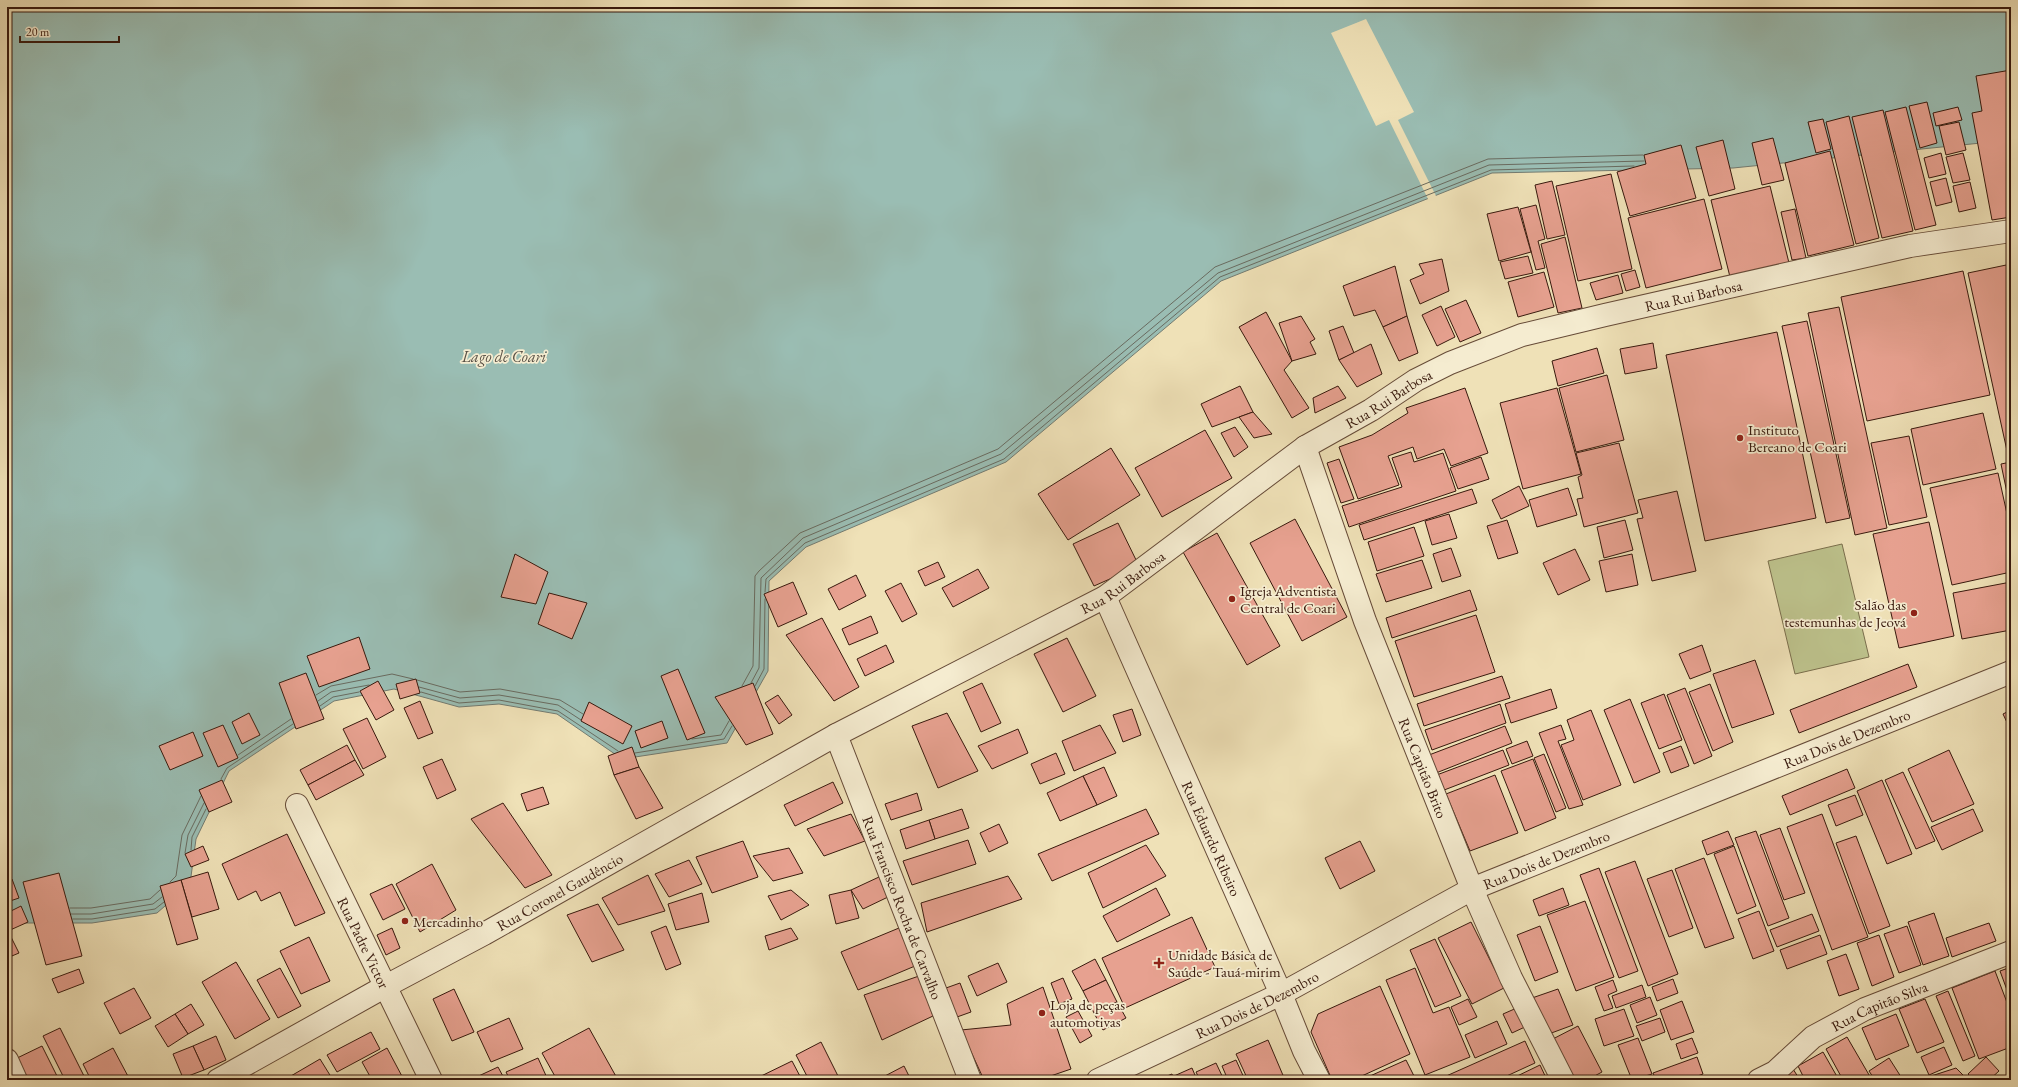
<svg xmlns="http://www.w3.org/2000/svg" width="2018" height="1087" font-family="'EB Garamond',serif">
<rect width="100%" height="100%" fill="#efe1b7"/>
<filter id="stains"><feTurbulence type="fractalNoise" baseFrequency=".005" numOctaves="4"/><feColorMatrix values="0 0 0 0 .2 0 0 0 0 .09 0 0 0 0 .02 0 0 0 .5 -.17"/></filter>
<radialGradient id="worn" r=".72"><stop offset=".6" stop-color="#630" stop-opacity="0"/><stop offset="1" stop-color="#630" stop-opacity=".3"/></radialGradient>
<polygon fill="#bdc28c" stroke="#7a6e4c" points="1842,544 1869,657 1795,674 1768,561"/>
<polygon fill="#9abdb3" stroke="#737b71" points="7,7 2011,7 2011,140 1733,168 1492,173 1221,281 1006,462 806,547 769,581 768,671 727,743 622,759 557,714 499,704 459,707 394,689 334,701 229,771 196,839 190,884 157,913 92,923 7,923"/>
<polygon fill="#efe1b7" points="1366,19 1414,112 1398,120 1437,198 1429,201 1389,120 1376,126 1331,33"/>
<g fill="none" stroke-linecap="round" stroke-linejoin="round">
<g stroke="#696b60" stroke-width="1">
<polyline points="765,592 766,579 805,543 1004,459 1220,277 1491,170 1634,166"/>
<polyline points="417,680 460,692 500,689 560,700 583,714"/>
<polyline points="751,683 759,668 761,578 803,538 1001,454 1218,273 1489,165 1644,161"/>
<polyline points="742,686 753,666 755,576 759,571 800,533 998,449 1215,267 1488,159 1643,155"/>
<polyline points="755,686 764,669 765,599"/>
<polyline points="419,687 460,698 499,695 558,705 581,720"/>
<polyline points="421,692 459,703 499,700 558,711 618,751"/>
<polyline points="316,695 331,686 392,674 413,679"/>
<polyline points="318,701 331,692 369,685"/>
<polyline points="320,706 333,697 359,692"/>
<polyline points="692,739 721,735 729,721"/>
<polyline points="635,753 724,739 732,726"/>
<polyline points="238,755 291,719"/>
<polyline points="221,779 227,768 293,724"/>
<polyline points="191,850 192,837 206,809"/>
<polyline points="185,853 188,835 204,803"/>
<polyline points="170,882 176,876 182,835 201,796"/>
<polyline points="70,908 91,908 150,899 160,890"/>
<polyline points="71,914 91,914 153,904 162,897"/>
<polyline points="73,919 92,919 155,909 164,902"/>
</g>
</g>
<g fill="#e7a190" stroke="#38190d">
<polygon points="2011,70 2011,217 1992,220 1972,113 1982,111 1976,76"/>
<polygon points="1927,102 1937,143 1920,148 1909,106"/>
<polygon points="1906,107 1936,225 1915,230 1885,112"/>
<polygon points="1958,107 1962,120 1936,126 1933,113"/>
<polygon points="1883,110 1913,231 1882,238 1852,117"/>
<polygon points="1849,116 1879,238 1856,244 1826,122"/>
<polygon points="1823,119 1831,149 1816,153 1808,122"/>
<polygon points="1959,122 1966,150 1946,155 1939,126"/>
<polygon points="1773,138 1784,180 1762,185 1752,143"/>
<polygon points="1723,140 1735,189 1709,196 1696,147"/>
<polygon points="1681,145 1696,198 1630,216 1617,172 1646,164 1644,155"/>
<polygon points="1830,151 1854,245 1808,256 1785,163"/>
<polygon points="1941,153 1946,174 1929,178 1924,158"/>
<polygon points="1963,153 1970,180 1953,183 1946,157"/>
<polygon points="1611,174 1632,269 1578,281 1556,186"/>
<polygon points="1946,178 1952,202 1936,206 1930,182"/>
<polygon points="1552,181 1565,235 1547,239 1535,185"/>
<polygon points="1970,182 1976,208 1959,212 1953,186"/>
<polygon points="1770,186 1789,263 1730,277 1711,200"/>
<polygon points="1704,199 1722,269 1646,288 1628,218"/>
<polygon points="1536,205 1545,239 1538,241 1545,268 1536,270 1520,209"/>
<polygon points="1518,207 1531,252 1499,261 1487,214"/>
<polygon points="1795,209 1806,258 1792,260 1781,212"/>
<polygon points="1565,237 1582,308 1558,313 1541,244"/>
<polygon points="1528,256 1533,273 1505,279 1500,262"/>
<polygon points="1442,259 1449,291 1420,304 1410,280 1424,274 1419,264"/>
<polygon points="2011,264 2011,459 2009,460 1968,273"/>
<polygon points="1395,266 1407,316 1383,327 1375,310 1354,316 1343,286"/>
<polygon points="1635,270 1640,287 1626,291 1621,274"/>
<polygon points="1963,271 1990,395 1867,421 1841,297"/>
<polygon points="1544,272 1554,307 1518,317 1508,282"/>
<polygon points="1618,275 1623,293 1596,300 1590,283"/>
<polygon points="1466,300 1481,333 1460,342 1445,309"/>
<polygon points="1441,306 1455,337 1437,346 1422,315"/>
<polygon points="1839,307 1887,528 1855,535 1808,313"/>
<polygon points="1266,312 1292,361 1284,370 1309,408 1292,418 1239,327"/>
<polygon points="1301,316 1315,339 1310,342 1316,354 1292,361 1279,323"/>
<polygon points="1407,316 1418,353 1399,361 1383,327"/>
<polygon points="1807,321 1850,518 1826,523 1782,326"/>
<polygon points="1343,326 1354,353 1339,360 1329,331"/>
<polygon points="1777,332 1816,518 1705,541 1666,355"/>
<polygon points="1653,343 1657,368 1625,374 1620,349"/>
<polygon points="1371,344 1382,374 1357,387 1339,360"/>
<polygon points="1597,348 1604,373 1558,386 1552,361"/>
<polygon points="1607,375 1624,440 1576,452 1559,388"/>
<polygon points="1240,386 1253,412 1212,427 1201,404"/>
<polygon points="1338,386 1346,398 1315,413 1313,398"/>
<polygon points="1465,388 1488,453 1451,466 1444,449 1417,459 1413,447 1388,456 1399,485 1358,499 1339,447 1372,435 1408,413 1406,408"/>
<polygon points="1557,388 1581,474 1523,489 1500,403"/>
<polygon points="1253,412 1272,434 1254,438 1239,417"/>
<polygon points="1983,413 1996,469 1923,485 1911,429"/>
<polygon points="1235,427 1248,447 1234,457 1221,433"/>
<polygon points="1205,430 1232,478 1162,517 1135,468"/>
<polygon points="1909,436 1927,517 1889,525 1871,443"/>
<polygon points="1619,443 1638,513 1584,527 1577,499 1583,498 1578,477 1582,475 1576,453"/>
<polygon points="1111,448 1140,495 1068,540 1038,494"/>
<polygon points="1411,452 1414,462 1443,453 1456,491 1349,527 1342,506 1402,487 1392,458"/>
<polygon points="1481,457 1489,479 1458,489 1450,468"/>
<polygon points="1339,459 1354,499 1341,503 1327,463"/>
<polygon points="2011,462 2011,512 2001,464"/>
<polygon points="1998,473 2011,532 2011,572 1952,585 1930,488"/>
<polygon points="1519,486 1529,506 1501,519 1492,500"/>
<polygon points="1568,488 1577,515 1537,527 1529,500"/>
<polygon points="1472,489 1477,503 1364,540 1359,525"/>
<polygon points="1677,491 1696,571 1652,581 1637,519 1643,518 1638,500"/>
<polygon points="1449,514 1457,538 1432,545 1425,521"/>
<polygon points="1295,519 1347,617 1302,641 1250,543"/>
<polygon points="1507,520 1518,553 1498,559 1487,526"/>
<polygon points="1625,520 1633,550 1604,558 1597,527"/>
<polygon points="1929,522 1954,636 1899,648 1873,534"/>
<polygon points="1118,523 1139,566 1094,586 1073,544"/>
<polygon points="1414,527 1424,556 1377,571 1368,542"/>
<polygon points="1217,533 1280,646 1247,665 1183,552"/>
<polygon points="1451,548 1461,576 1442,582 1433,554"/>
<polygon points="1575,549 1590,580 1558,595 1543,563"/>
<polygon points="515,554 548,572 536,604 501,597"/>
<polygon points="1632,554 1638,585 1606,592 1599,561"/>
<polygon points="1422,560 1432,588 1386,602 1376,574"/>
<polygon points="938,562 945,577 925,586 918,571"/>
<polygon points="978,569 989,588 953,607 942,588"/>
<polygon points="856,575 866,596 839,610 828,589"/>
<polygon points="793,582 807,614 778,627 764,594"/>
<polygon points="2011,582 2011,630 1962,639 1953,593"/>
<polygon points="901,583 917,614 902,622 885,591"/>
<polygon points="1470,590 1477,610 1392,638 1386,618"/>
<polygon points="549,593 587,603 572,639 538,624"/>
<polygon points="1476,615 1495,672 1414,697 1395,641"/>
<polygon points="871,616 878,633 849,645 842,629"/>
<polygon points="822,618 859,687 834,701 786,635"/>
<polygon points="359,637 370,669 319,687 307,656"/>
<polygon points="1067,638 1096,696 1063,712 1034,654"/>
<polygon points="886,645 894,662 865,676 857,659"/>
<polygon points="1702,645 1711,671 1690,679 1679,654"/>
<polygon points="1755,660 1774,714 1732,728 1713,674"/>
<polygon points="1908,664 1917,687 1799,733 1790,710"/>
<polygon points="678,669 705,733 687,740 661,676"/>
<polygon points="306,673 324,719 296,729 279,683"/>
<polygon points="1502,676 1510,698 1424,726 1417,704"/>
<polygon points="416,679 420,693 400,699 396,684"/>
<polygon points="378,681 394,710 376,720 360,691"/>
<polygon points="753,683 773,734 746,745 715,697"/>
<polygon points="982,683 1001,723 981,732 963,692"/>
<polygon points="1710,684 1733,742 1713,751 1689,692"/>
<polygon points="1685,688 1712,756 1694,764 1667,695"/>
<polygon points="1551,689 1557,708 1511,723 1505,704"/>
<polygon points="1664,694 1682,740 1659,749 1641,703"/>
<polygon points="778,695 792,715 779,724 765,703"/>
<polygon points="1630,699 1660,772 1634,783 1604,710"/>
<polygon points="420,701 433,733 418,739 404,708"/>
<polygon points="589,702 632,726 623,744 581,721"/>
<polygon points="1500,704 1506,723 1432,750 1425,730"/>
<polygon points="1132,709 1141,735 1123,742 1113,715"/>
<polygon points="1591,710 1621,785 1583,800 1561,745 1574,740 1567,720"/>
<polygon points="2011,710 2011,731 2003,714"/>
<polygon points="2011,712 2011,726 2007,714"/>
<polygon points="249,713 260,735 242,744 232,722"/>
<polygon points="947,713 978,771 938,788 912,726"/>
<polygon points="367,718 386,757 363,769 343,729"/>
<polygon points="662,721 668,738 641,748 635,731"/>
<polygon points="223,725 238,758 218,767 203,733"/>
<polygon points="1100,725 1116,753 1074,771 1062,741"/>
<polygon points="1561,725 1566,739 1558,741 1583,805 1569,809 1539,733"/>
<polygon points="1505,726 1512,743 1436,773 1429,755"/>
<polygon points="1018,729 1028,753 992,769 978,746"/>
<polygon points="193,732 203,756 170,770 159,746"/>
<polygon points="1527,741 1533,756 1512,764 1506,749"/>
<polygon points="347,745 355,760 308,785 300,770"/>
<polygon points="1681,746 1689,766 1671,773 1663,753"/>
<polygon points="632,747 639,767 614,775 608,756"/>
<polygon points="1503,750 1509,765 1439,792 1434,776"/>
<polygon points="1949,750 1974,804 1932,822 1908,769"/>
<polygon points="1056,753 1065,774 1040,784 1031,764"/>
<polygon points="1544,754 1566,808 1556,812 1534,758"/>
<polygon points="442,759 456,790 437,799 423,767"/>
<polygon points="1533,759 1556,818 1525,831 1501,771"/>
<polygon points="355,760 364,775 316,800 308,785"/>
<polygon points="639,767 663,808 636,819 614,775"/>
<polygon points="1104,767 1117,796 1097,805 1083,776"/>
<polygon points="1847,769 1855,788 1790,815 1782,796"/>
<polygon points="1903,772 1935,841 1916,849 1885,780"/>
<polygon points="1495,775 1518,833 1470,851 1446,794"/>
<polygon points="1083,776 1097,805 1060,821 1047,793"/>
<polygon points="222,780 232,802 209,812 199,790"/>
<polygon points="1882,780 1912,854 1887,864 1857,791"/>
<polygon points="833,782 843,803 795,826 784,805"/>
<polygon points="543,787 549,804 527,811 521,794"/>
<polygon points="917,793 922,810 891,820 885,804"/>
<polygon points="1855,795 1863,815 1836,826 1828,805"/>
<polygon points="503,803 552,875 525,888 471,819"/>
<polygon points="962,809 969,828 935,839 929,820"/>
<polygon points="1146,809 1159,834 1052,881 1038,854"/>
<polygon points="1973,809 1983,831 1942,850 1931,827"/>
<polygon points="851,814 865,841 824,856 807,829"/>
<polygon points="1822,814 1868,937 1832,950 1787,827"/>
<polygon points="929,820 935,839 906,849 900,830"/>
<polygon points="999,824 1008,843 989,852 980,833"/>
<polygon points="1780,828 1805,893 1784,900 1760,835"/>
<polygon points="1728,831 1734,845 1707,855 1702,841"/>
<polygon points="1756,831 1789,918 1768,926 1735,838"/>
<polygon points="287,834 325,913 295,926 280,892 261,901 256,891 238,900 222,864"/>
<polygon points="1856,836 1890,926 1869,934 1836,843"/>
<polygon points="968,840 976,864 912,885 903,861"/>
<polygon points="743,841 758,877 712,893 696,857"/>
<polygon points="1360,841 1375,871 1340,889 1325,858"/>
<polygon points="1146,845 1166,876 1103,908 1088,873"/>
<polygon points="203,846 209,860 191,867 185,854"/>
<polygon points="1734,846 1756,906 1737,914 1714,854"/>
<polygon points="789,848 803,873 773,881 753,856"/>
<polygon points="1704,858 1734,938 1705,948 1675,869"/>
<polygon points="689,860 702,884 669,897 655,874"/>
<polygon points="1635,861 1678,974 1648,986 1605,872"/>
<polygon points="432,864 456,910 420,932 396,884"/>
<polygon points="1599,868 1638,971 1619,978 1580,875"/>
<polygon points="1672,870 1693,928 1669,937 1647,879"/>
<polygon points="208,872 219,909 192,917 181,880"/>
<polygon points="59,873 82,956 46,965 23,882"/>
<polygon points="648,875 665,911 618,925 602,898"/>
<polygon points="1008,876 1022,899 927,932 921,903"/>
<polygon points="879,877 888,897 863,909 851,890"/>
<polygon points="12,879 19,898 7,902 7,881"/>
<polygon points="181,880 198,939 177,945 160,886"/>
<polygon points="392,884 405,909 383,920 370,894"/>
<polygon points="1156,888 1170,915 1117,942 1103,916"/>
<polygon points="1563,888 1569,905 1539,916 1533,900"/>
<polygon points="791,890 809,905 781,920 768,896"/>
<polygon points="851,890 859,918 836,924 829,895"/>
<polygon points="702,893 709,922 676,930 668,904"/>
<polygon points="1585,901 1614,977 1576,991 1547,915"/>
<polygon points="598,904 624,950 592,962 567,915"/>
<polygon points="21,906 28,922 8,931 7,913"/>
<polygon points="1759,911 1774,951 1753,959 1738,919"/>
<polygon points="1934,913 1949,956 1923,965 1908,922"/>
<polygon points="1812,914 1819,931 1777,947 1770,930"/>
<polygon points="1192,917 1215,967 1125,1008 1102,958"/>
<polygon points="1471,922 1504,988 1472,1004 1438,938"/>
<polygon points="1989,923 1996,941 1952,957 1946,938"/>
<polygon points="666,926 681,964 666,970 651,932"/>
<polygon points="1540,926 1558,972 1535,981 1517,935"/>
<polygon points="1907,926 1921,965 1899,973 1884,934"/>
<polygon points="392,928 400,948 386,955 377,935"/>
<polygon points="791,928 798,939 769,950 765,936"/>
<polygon points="899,928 915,966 858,990 841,952"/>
<polygon points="7,931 8,931 19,953 7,958"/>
<polygon points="1820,935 1827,954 1787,969 1780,950"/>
<polygon points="1879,935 1894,977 1872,986 1857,943"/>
<polygon points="309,937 330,981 301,994 280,951"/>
<polygon points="1435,939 1461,996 1435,1007 1410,950"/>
<polygon points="1846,954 1859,989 1839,996 1827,961"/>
<polygon points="1095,959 1106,980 1083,991 1072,971"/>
<polygon points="236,962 270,1019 235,1039 202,982"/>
<polygon points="998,963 1007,982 977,996 968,976"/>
<polygon points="2011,967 2011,1001 2000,971"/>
<polygon points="280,968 301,1006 278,1018 257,980"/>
<polygon points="1415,968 1433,1013 1449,1007 1470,1057 1425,1075 1386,980"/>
<polygon points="79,969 84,983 58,993 52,979"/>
<polygon points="1995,971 2011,1013 2011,1047 1979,1059 1952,988"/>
<polygon points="919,976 933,1016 882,1040 864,995"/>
<polygon points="1063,978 1072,999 1059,1004 1051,983"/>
<polygon points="1673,979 1678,993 1657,1001 1652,987"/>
<polygon points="1106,980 1117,1002 1094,1013 1083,991"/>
<polygon points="1613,980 1617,991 1608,995 1613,1008 1604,1011 1595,987"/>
<polygon points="960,983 971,1012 957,1017 946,988"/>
<polygon points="1642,985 1646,997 1616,1008 1612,996"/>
<polygon points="1380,986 1410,1054 1353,1080 1332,1080 1311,1032 1318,1014"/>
<polygon points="1043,987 1071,1069 1039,1080 984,1080 961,1030 1011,1025 1007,1004"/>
<polygon points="134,988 151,1018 120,1034 104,1003"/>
<polygon points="454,989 474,1032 452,1041 433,999"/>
<polygon points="1558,989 1573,1025 1546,1035 1532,998"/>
<polygon points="1948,991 1975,1056 1963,1061 1936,996"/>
<polygon points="1650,997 1657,1015 1637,1023 1630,1005"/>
<polygon points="1468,999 1477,1017 1459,1025 1451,1007"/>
<polygon points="1925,999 1944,1042 1917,1053 1899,1009"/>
<polygon points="1682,1001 1694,1032 1671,1040 1660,1010"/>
<polygon points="1117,1002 1126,1018 1103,1030 1094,1013"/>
<polygon points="191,1004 204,1025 188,1034 175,1014"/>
<polygon points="1519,1007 1527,1026 1512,1033 1503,1014"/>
<polygon points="1624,1009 1634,1036 1604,1046 1595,1019"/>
<polygon points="1078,1011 1092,1036 1080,1043 1066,1017"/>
<polygon points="175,1014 188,1034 168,1047 155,1026"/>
<polygon points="1896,1014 1909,1046 1876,1060 1862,1028"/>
<polygon points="509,1018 523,1049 491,1062 477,1032"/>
<polygon points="1660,1018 1665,1032 1642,1041 1636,1026"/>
<polygon points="1497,1021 1507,1044 1475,1058 1465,1035"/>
<polygon points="1578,1026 1602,1072 1587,1080 1570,1080 1549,1041"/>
<polygon points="60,1028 86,1080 65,1080 43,1036"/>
<polygon points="589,1028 618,1080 557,1080 542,1053"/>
<polygon points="371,1032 380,1049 337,1072 327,1055"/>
<polygon points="216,1036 226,1060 204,1070 193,1046"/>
<polygon points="1847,1037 1872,1080 1843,1080 1826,1049"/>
<polygon points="1638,1038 1652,1074 1632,1080 1618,1045"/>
<polygon points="1692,1038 1698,1053 1681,1059 1676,1044"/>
<polygon points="1268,1040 1285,1080 1248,1080 1236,1054"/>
<polygon points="1525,1041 1535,1063 1498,1080 1446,1080 1444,1077"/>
<polygon points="821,1042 840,1080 809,1080 796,1055"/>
<polygon points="42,1046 59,1080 21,1080 11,1061"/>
<polygon points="193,1046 204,1070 183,1078 173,1054"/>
<polygon points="1944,1047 1952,1065 1929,1075 1921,1057"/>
<polygon points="113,1048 130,1080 91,1080 83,1064"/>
<polygon points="387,1048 404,1080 372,1080 362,1062"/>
<polygon points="1823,1052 1839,1080 1805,1080 1798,1066"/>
<polygon points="1697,1057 1703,1074 1687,1080 1656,1080 1653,1073"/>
<polygon points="1986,1057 1999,1071 1989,1080 1974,1080 1968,1074"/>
<polygon points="538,1058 548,1080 510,1080 506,1072"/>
<polygon points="1889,1058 1903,1080 1875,1080 1869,1071"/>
<polygon points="320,1059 333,1080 284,1080"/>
<polygon points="1236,1060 1245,1080 1228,1080 1222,1066"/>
<polygon points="1406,1060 1416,1080 1361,1080"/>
<polygon points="792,1061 802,1080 753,1080"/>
<polygon points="1216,1063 1224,1080 1200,1080 1196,1072"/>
<polygon points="1540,1065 1547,1080 1509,1080"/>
<polygon points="904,1066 911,1080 884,1080 883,1077"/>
<polygon points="498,1067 505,1080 470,1080"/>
<polygon points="1192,1068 1197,1080 1176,1080 1174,1076"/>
<polygon points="1956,1068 1968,1080 1927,1080 1925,1078"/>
<polygon points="1793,1069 1800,1080 1776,1080"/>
<polygon points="1172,1074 1174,1080 1157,1080"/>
</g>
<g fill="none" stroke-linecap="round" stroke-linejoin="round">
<defs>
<g id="street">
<path id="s1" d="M1305,447L1365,621L1472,889L1511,978L1563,1080"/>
<path id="s2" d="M1105,597L1281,994L1304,1051L1319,1080"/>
<path id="s3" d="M836,735L970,1080"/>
<path id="s4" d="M297,805L431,1080"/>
<polyline points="7,1060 16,1080"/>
<path id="s5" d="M218,1080L386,986L484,934L836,735L1105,597L1305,447L1371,410L1416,380L1450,363L1522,335L1605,315L1910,246L2011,231"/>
<path id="s6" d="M1098,1080L1281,994L1472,889L2011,672"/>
<path id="s7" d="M1759,1080L1775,1072L1813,1037L1865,1009L2011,952"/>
</g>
</defs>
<use href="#street" stroke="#664b38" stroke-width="24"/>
<use href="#street" stroke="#f5ecd0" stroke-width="22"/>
</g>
<g fill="#8f2418" stroke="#f5ecd0" stroke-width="1.5">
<circle cx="1740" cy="438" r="4"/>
<circle cx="1232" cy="599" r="4"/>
<circle cx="1914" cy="613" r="4"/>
<circle cx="405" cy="921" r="4"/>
<path d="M1157 957h4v4h4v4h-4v4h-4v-4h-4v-4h4z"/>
<circle cx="1042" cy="1013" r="4"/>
</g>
<g text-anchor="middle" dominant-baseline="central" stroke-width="3.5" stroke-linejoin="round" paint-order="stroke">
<g font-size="15" fill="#38190d" stroke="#f5ecd0">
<text stroke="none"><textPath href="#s5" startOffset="1681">Rua Rui Barbosa</textPath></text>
<text stroke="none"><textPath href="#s5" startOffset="1357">Rua Rui Barbosa</textPath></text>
<text stroke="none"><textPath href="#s5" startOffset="1033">Rua Rui Barbosa</textPath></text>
<text stroke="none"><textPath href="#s6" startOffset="824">Rua Dois de Dezembro</textPath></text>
<text stroke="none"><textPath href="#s1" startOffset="342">Rua Capitão Brito</textPath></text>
<text stroke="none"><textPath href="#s2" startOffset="264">Rua Eduardo Ribeiro</textPath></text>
<text stroke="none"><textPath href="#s6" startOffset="500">Rua Dois de Dezembro</textPath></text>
<text stroke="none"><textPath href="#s5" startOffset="390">Rua Coronel Gaudêncio</textPath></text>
<text stroke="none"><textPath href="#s3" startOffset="185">Rua Francisco Rocha de Carvalho</textPath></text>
<text stroke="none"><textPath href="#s4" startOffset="153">Rua Padre Victor</textPath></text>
<text stroke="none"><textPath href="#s6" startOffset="176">Rua Dois de Dezembro</textPath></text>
<text stroke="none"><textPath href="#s7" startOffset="143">Rua Capitão Silva</textPath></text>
</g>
<g font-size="15" fill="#38190d" stroke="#f5ecd0" text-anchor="start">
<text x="1748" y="429">Instituto<tspan x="1748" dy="17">Bereano de Coari</tspan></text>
<text x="1240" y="590">Igreja Adventista<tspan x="1240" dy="17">Central de Coari</tspan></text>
<text x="1906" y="604" text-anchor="end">Salão das<tspan x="1906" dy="17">testemunhas de Jeová</tspan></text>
<text x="413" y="921">Mercadinho</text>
<text x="1168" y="954">Unidade Básica de<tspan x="1168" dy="17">Saúde - Tauá-mirim</tspan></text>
<text x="1050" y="1004">Loja de peças<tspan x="1050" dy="17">automotivas</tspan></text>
</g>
<g font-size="16" font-style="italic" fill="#5a5247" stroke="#f5ecd0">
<text x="504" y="356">Lago de Coari</text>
</g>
</g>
<rect width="2018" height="1087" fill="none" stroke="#efe1b7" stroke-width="24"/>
<rect x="8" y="8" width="2002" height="1071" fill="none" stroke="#38190d" stroke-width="2"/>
<rect x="12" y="12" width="1994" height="1063" fill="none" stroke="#38190d"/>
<path d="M20 36v6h99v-6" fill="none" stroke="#38190d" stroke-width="2"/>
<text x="26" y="36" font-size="12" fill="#38190d" stroke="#f5ecd0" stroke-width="3" paint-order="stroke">20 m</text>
<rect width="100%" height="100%" filter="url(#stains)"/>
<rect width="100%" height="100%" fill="url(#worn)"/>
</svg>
